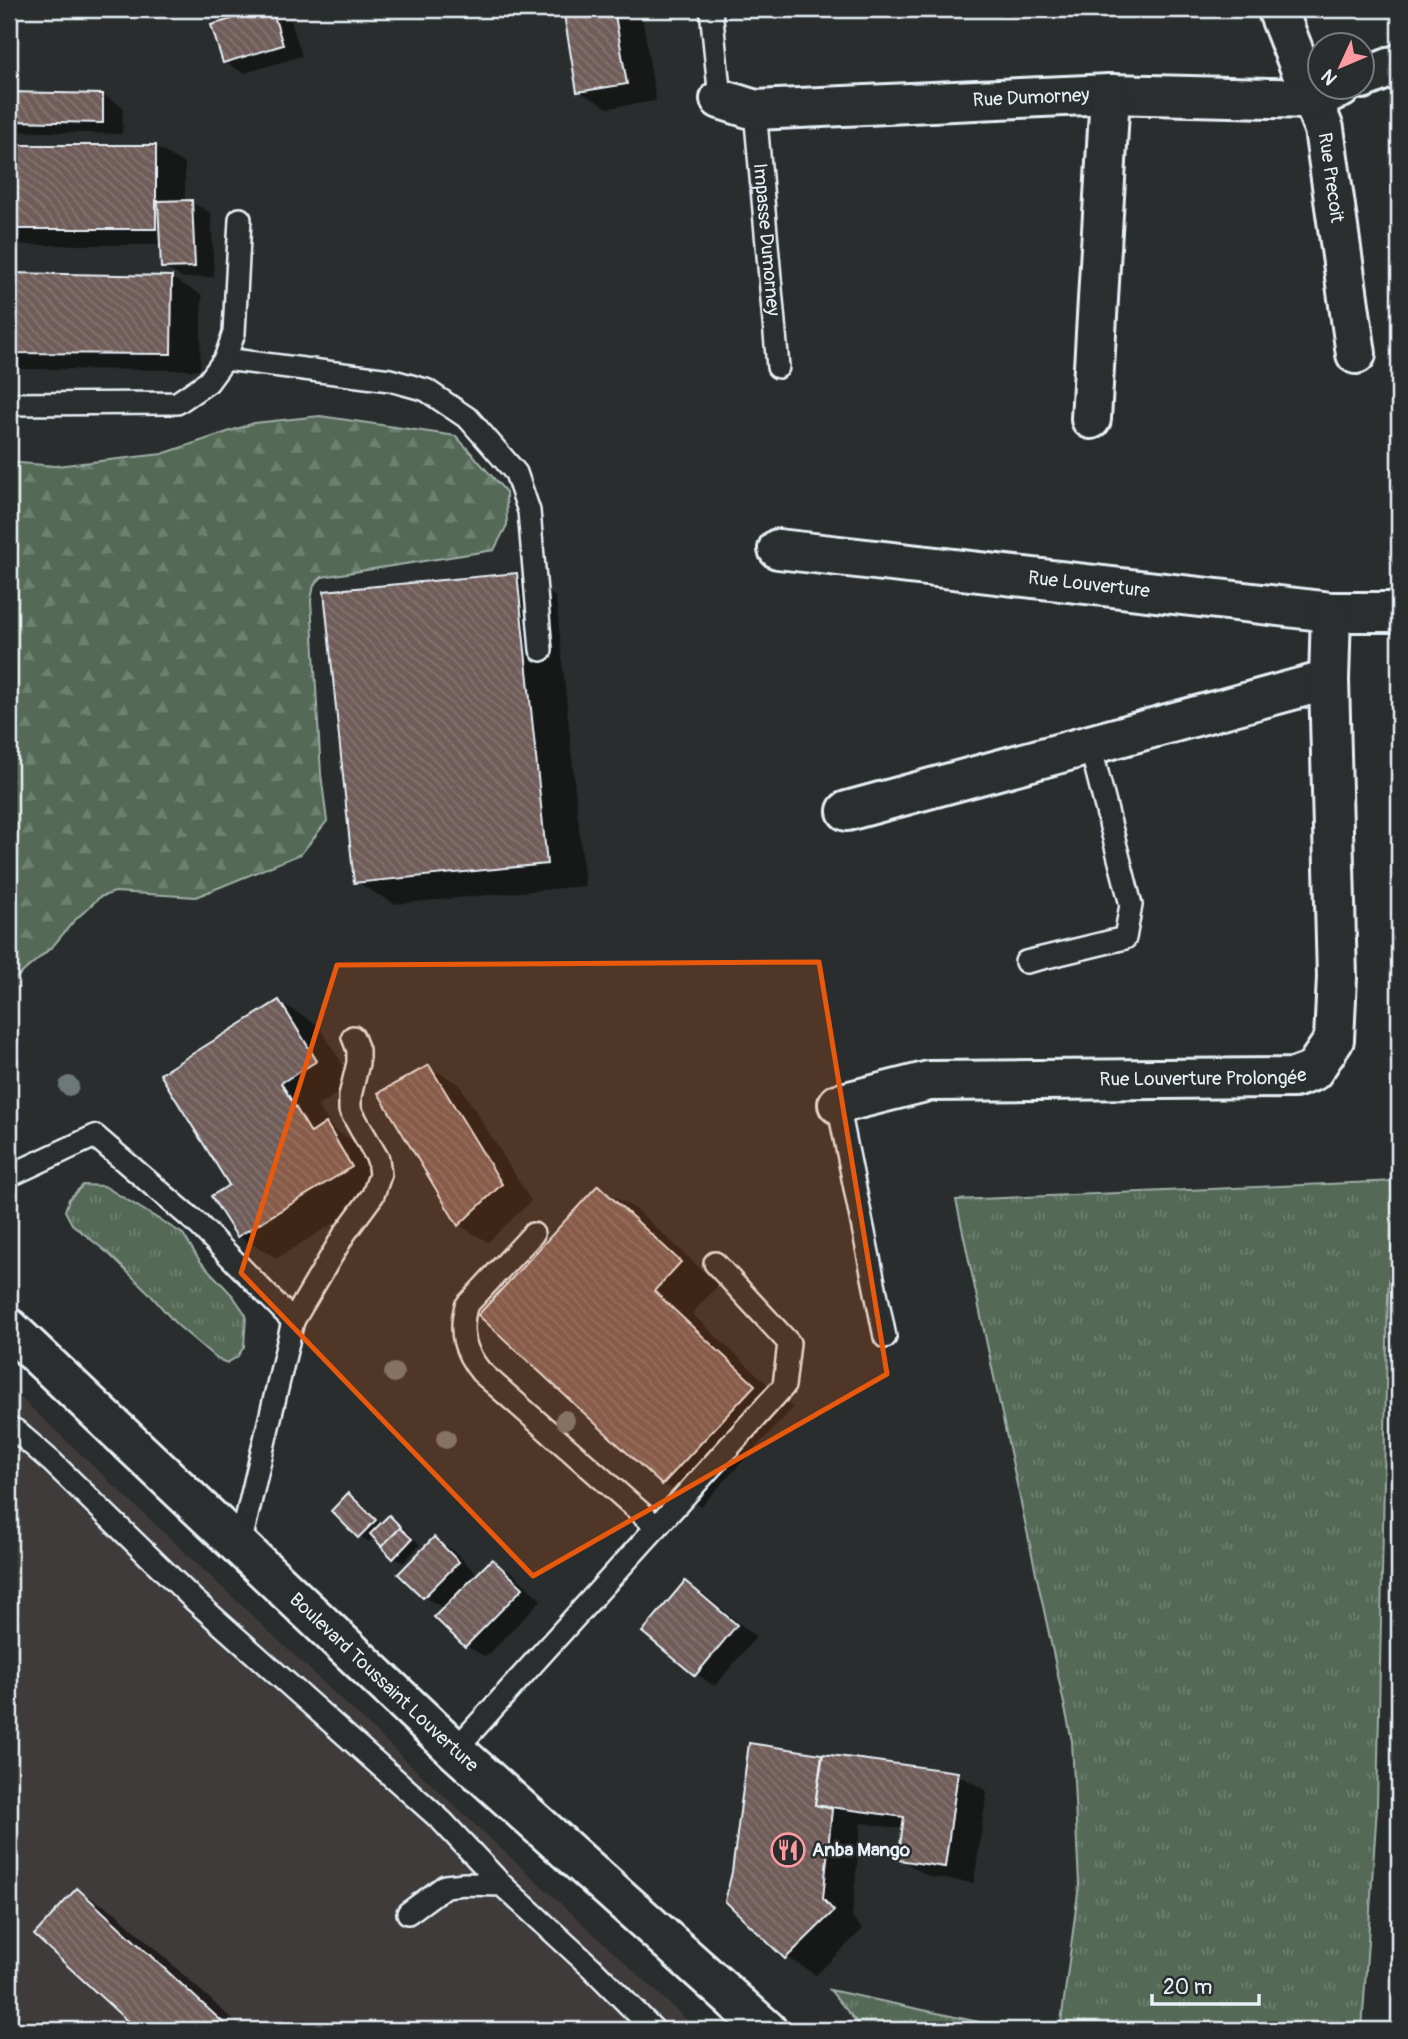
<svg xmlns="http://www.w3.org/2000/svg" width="1408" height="2039" font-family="Pangolin,sans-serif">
<defs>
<pattern id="grass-tufts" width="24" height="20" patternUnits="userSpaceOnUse" patternTransform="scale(1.75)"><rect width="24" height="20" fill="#556b57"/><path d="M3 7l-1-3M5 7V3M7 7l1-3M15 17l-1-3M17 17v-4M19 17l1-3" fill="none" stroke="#6d8170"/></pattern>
<pattern id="forest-firs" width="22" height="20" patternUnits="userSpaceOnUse" patternTransform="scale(1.75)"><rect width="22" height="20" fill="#556b57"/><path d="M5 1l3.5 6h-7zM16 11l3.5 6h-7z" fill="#6d8170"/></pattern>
<pattern id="building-back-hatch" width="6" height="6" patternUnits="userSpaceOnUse" patternTransform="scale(1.75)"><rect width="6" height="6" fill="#705d5a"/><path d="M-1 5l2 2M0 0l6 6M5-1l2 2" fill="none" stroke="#847572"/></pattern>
</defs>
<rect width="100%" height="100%" fill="#2a2d2e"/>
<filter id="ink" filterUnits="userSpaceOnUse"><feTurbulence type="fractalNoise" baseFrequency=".0143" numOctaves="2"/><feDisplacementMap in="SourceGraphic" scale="14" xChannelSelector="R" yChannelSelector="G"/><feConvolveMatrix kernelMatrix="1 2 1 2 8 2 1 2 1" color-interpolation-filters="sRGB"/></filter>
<g filter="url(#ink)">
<polygon fill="#3f3b3b" points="9,1387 447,1799 698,2030 9,2030"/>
<g fill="url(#grass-tufts)" stroke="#9eaea8" stroke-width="2">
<polygon points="1397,1181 1388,1295 1377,1807 1362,2030 1060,2030 1079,1885 1072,1741 956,1200"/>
<polygon points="83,1185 104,1186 183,1234 200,1261 233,1296 246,1315 244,1347 237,1357 227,1363 217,1359 176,1324 148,1292 109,1254 72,1224 65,1211 69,1199"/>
<polygon points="830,1990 1016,2030 863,2030"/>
</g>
<polygon fill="url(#forest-firs)" stroke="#9eaea8" stroke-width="2" points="320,416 456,436 506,492 507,525 494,550 322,577 314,585 311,600 321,774 327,821 301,854 196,897 115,892 100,897 73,922 53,946 9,984 9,462 56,466 162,454 254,423"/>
<g fill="#0007">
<polygon points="271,9 291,21 302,56 244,73 224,62"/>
<polygon points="565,9 641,9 656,101 608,108 578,91"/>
<polygon points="9,93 103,95 123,107 122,134 9,131"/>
<polygon points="9,147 156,147 185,164 185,202 191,202 211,213 214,277 183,278 163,267 162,245 9,245"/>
<polygon points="9,274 172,278 202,295 200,370 12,369 9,367"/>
<polygon points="517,575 556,597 585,886 395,904 356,882"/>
<polygon points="280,1002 318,1025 354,1083 318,1106 333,1129 365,1148 390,1189 277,1258 238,1236 231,1186"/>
<polygon points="429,1067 459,1084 531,1201 488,1242 459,1225"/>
<polygon points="598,1187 637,1210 718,1285 692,1314 793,1408 701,1506 663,1484"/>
<polygon points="349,1496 358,1501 382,1525 389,1517 399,1523 420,1545 403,1563 394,1557 374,1536 369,1542 360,1536"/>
<polygon points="434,1539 454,1551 478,1575 492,1561 512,1572 541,1600 486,1657 466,1646 445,1609 424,1597"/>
<polygon points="685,1583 705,1595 756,1637 715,1686 696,1674"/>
<polygon points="751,1745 957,1774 987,1791 974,1883 930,1877 900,1859 904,1829 861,1823 852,1918 863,1929 816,1975 786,1957 733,1872"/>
<polygon points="78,1890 116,1913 244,2030 140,2030 36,1935"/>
</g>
<g fill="url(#building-back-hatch)" stroke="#e8f1f8" stroke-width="2">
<polygon points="266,9 272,9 283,45 223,63 211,25"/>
<polygon points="563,9 614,9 627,84 577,92"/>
<polygon points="9,92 103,94 103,123 9,121"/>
<rect x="9" y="145" width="147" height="84"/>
<polygon points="192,200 195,267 161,268 158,201"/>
<polygon points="9,273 172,276 171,354 9,353"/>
<polygon points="517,573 547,864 354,883 324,591"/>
<polygon points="279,1000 317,1061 281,1083 311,1133 326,1123 352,1167 237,1237 211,1196 229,1185 160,1074"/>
<polygon points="429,1065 502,1184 458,1226 378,1093"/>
<polygon points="598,1185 681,1262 654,1291 755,1385 662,1485 478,1315"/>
<polygon points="348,1493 376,1520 358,1538 331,1511"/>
<polygon points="389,1515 401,1527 382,1547 370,1534"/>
<polygon points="400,1528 412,1539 393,1559 381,1547"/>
<polygon points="434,1537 459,1562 423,1598 398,1574"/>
<polygon points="492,1559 523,1588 465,1647 434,1617"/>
<polygon points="685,1581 737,1625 695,1676 642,1632"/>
<polygon points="749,1743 822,1754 815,1805 832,1809 823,1899 834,1911 785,1959 725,1901 732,1872"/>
<polygon points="823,1754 958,1772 945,1867 898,1860 904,1817 815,1805"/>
<polygon points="77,1888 231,2030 137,2030 34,1935"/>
</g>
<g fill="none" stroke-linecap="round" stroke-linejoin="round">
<defs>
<g id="service">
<polyline points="711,9 720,99"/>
<path id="s1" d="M755,110L778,367"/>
<polyline points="225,359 390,380 426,390 469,419 516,473 529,511 541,650"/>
<polyline points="9,404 177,403 208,382 225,359 234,333 240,219"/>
<polyline points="1026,962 1125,938 1131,905 1090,745"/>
<polyline points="838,1104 885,1337"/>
<polyline points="9,1176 95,1136 199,1225 293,1321 240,1545"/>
<path d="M533,1234L466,1306C459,1333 464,1351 481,1372L657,1527"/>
<polyline points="293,1321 345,1233 373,1195 380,1175 378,1159 350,1110 350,1096 358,1063 358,1050 353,1037"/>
<polyline points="9,1434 15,1430 52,1462 194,1600 442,1821 502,1885"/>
<polyline points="455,1750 784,1386 789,1343 715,1263"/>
<polyline points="408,1913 445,1886 465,1884 502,1885 592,1968 654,2030"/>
</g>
<g id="minor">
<path id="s2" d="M1277,9L1324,129L1356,354"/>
<polyline points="1362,79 1399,64"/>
<path id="s3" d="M720,99L755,110L1110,94L1312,99L1341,88"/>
<polyline points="1091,419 1110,94"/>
<path id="s4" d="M778,549L1331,612H1399"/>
<polyline points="847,811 1329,680"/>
<path id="s5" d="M838,1104L929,1081L1294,1078L1313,1071L1334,1040L1337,977L1329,680L1331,612"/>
</g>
<g id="secondary">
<path id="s6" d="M9,1328L455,1750L767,2030"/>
</g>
</defs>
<use href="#service" stroke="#e8f1f8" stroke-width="26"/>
<use href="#minor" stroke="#e8f1f8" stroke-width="44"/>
<use href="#secondary" stroke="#e8f1f8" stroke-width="44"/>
<use href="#service" stroke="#2a2d2e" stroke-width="21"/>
<use href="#minor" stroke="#2a2d2e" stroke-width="38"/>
<use href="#secondary" stroke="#2a2d2e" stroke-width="38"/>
</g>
<g fill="#6e7876">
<circle cx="69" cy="1086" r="10"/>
<circle cx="394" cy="1373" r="10"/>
<circle cx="565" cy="1420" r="10"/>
<circle cx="446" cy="1439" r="10"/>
</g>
</g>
<path fill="#e8590c" fill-opacity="0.2" stroke="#e8590c" stroke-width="5" stroke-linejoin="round" d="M819,962L887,1374L533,1576L241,1273L337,965Z"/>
<defs>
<symbol id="restaurant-ring" viewBox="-11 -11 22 22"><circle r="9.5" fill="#2a2d2e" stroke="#ff9aa2" stroke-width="1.5"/><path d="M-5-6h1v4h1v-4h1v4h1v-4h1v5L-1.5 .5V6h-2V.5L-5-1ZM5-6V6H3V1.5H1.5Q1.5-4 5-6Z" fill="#ff9aa2"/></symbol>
</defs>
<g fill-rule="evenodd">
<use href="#restaurant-ring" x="769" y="1831" width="38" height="38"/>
</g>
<g text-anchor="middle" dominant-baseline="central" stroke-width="5" stroke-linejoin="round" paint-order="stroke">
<g font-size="19" fill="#e8f1f8" stroke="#2a2d2e">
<text stroke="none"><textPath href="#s3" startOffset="313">Rue Dumorney</textPath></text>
<text stroke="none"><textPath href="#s2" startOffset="178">Rue Precoit</textPath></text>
<text stroke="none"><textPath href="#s1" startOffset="130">Impasse Dumorney</textPath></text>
<text stroke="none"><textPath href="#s4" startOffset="313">Rue Louverture</textPath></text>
<text stroke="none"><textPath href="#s5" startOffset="368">Rue Louverture Prolongée</textPath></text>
<text stroke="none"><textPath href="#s6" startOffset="516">Boulevard Toussaint Louverture</textPath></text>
</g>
<g font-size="19" font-weight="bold" fill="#e8f1f8" stroke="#2a2d2e" text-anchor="start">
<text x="812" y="1850">Anba Mango</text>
</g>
</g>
<rect width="1408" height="2039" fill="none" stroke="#2a2d2e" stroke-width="35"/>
<rect x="18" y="18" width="1373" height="2004" fill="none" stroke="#e8f1f8" stroke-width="2.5" filter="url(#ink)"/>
<g transform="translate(1341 66) rotate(226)"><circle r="33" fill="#2a2d2e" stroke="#767b7f" stroke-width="2"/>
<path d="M0-5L12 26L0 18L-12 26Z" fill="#ff9aa2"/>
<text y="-10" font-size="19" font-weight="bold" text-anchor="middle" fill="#e8f1f8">N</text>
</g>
<path d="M1152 1994v10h107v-10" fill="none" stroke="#e8f1f8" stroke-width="3.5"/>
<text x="1163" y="1994" font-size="21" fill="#e8f1f8" stroke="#2a2d2e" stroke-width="5" paint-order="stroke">20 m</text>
</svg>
